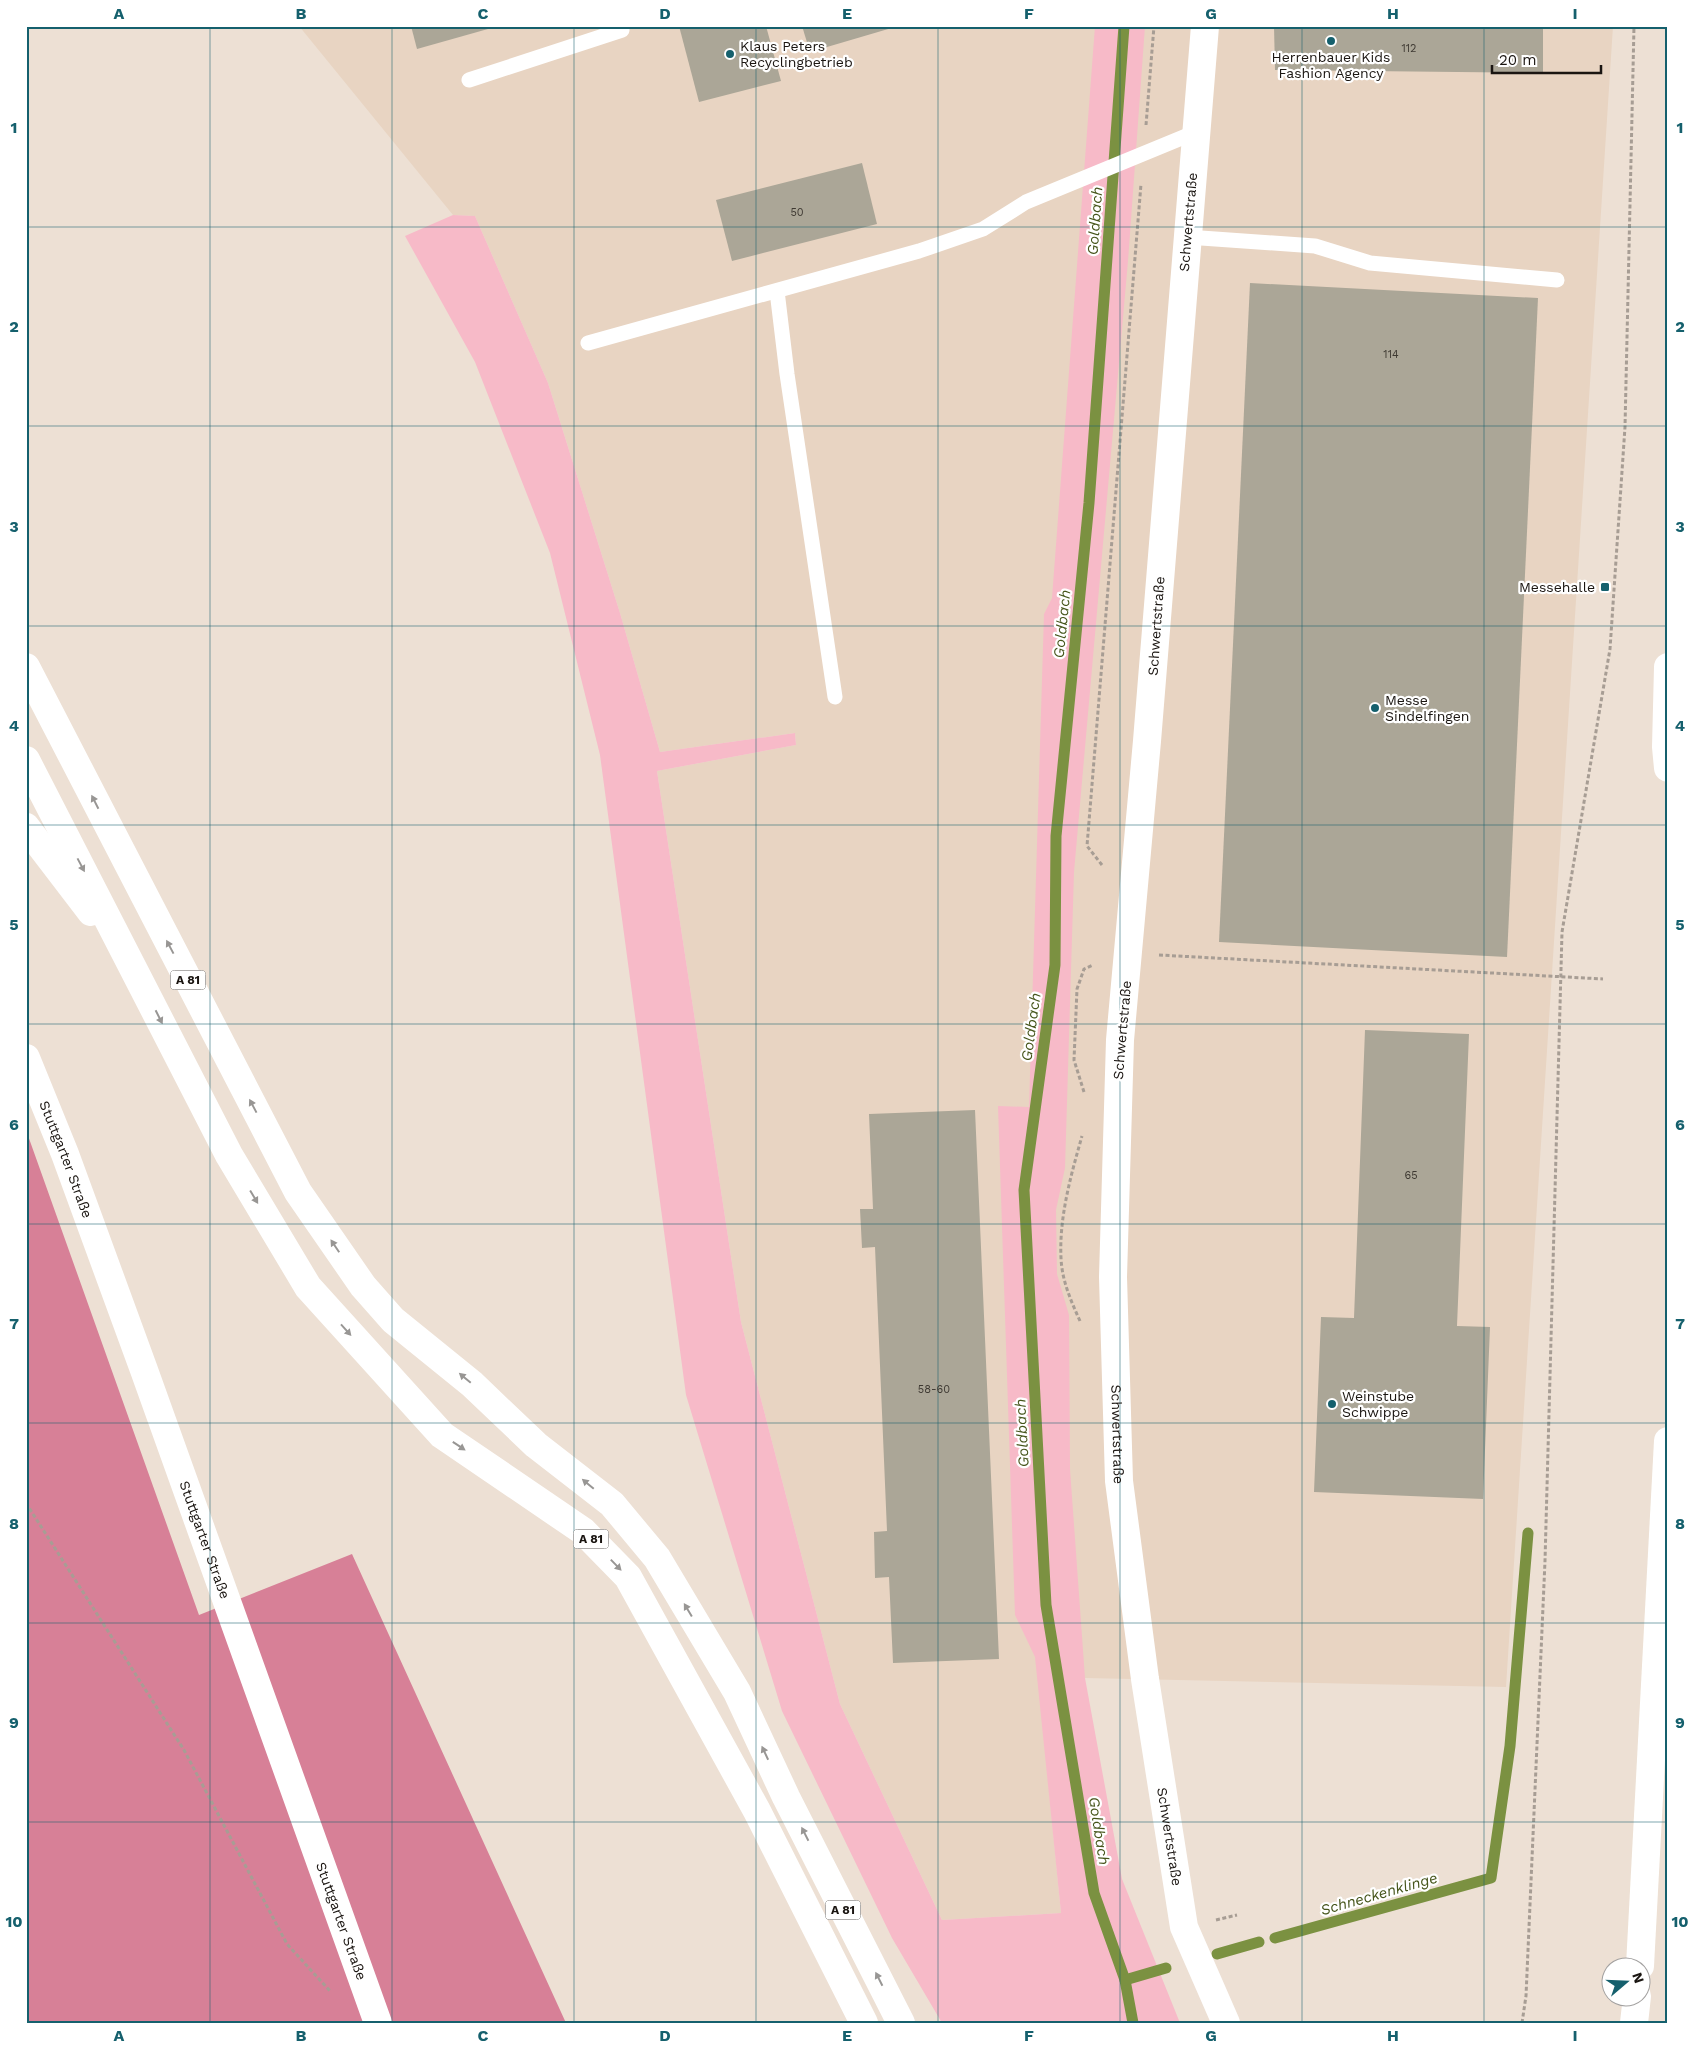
<svg xmlns="http://www.w3.org/2000/svg" width="1694" height="2049" font-family="'Work Sans',sans-serif">
<rect width="100%" height="100%" fill="#ede0d4"/>
<polygon fill="#e8d4c2" points="299,26 1613,26 1506,1687 1085,1678 1036,1657 1061,1913 942,1920 840,1704 741,1322 657,771 796,745 795,733 660,752 620,613 548,383 475,216 453,215"/>
<polygon fill="#f7bac8" points="1095,26 1145,26 1128,261 1074,872 1065,1168 1056,1210 1057,1274 1069,1315 1070,1469 1085,1678 1122,1879 1180,2023 942,2023 892,1938 782,1711 686,1395 600,755 550,553 475,362 405,236 453,215 475,216 548,383 620,613 660,752 795,733 796,745 657,771 741,1322 840,1704 942,1920 1061,1913 1035,1657 1015,1615 998,1106 1029,1107 1044,614 1052,598"/>
<polygon fill="#d78097" points="26,1130 199,1615 352,1554 566,2023 26,2023"/>
<g fill="none" stroke-linecap="round" stroke-linejoin="round">
<g stroke="#7b9141" stroke-width="11">
<polyline points="1124,26 1089,503 1056,836 1055,965 1024,1190 1046,1605 1094,1893 1125,1980 1133,2023"/>
<polyline points="1275,1938 1491,1878 1510,1746 1528,1533"/>
<polyline points="1217,1954 1259,1942"/>
<polyline points="1125,1980 1166,1968"/>
</g>
</g>
<g fill="#aba697">
<polygon points="411,26 495,26 495,27 417,49"/>
<polygon points="679,26 766,26 781,81 699,102"/>
<polygon points="802,26 895,26 895,27 810,52"/>
<polygon points="1274,26 1543,26 1543,73 1275,70"/>
<polygon points="862,163 877,224 732,261 716,200"/>
<polygon points="1250,283 1538,298 1507,957 1219,942"/>
<polygon points="1365,1030 1469,1034 1457,1326 1490,1327 1483,1499 1314,1492 1321,1317 1354,1318"/>
<polygon points="975,1110 999,1659 893,1663 889,1577 875,1578 874,1532 887,1531 875,1247 862,1248 860,1209 873,1209 869,1114"/>
</g>
<g fill="none" stroke-linecap="round" stroke-linejoin="round">
<g stroke="#a79d94" stroke-width="3" stroke-dasharray="4 2.5" stroke-linecap="butt">
<polyline points="1146,125 1154,26"/>
<polyline points="1102,865 1087,846 1141,184"/>
<polyline points="1159,955 1603,979"/>
<polyline points="1084,1092 1074,1060 1077,989 1084,969 1093,965"/>
<path d="M1080,1321C1071,1301 1062,1281 1061,1258C1059,1217 1071,1175 1082,1136"/>
<polyline points="26,1503 184,1750 287,1944 330,1991"/>
<polyline points="1216,1920 1237,1915"/>
<polyline points="1522,2023 1526,1996 1545,1561 1562,932 1610,649 1625,427 1634,26"/>
</g>
<g stroke="#fff" stroke-width="15">
<polyline points="469,80 622,30 621,26"/>
<polyline points="1187,237 1315,246 1370,263 1557,280"/>
<polyline points="777,291 787,374 835,697"/>
<polyline points="588,343 919,251 983,229 1026,202 1196,132"/>
</g>
<path stroke="#fff" stroke-width="28" id="s1" d="M1205,26L1147,741L1120,1040L1113,1277L1119,1481L1145,1679L1184,1927L1226,2023"/>
<path stroke="#fff" stroke-width="28" id="s2" d="M26,1058L65,1154L144,1370L378,2023"/>
<g stroke="#fff" stroke-width="28">
<polyline points="1668,667 1666,747 1668,768"/>
<polyline points="1640,1966 1668,1441"/>
<polyline points="1634,2023 1637,1996"/>
</g>
<g stroke="#fff" stroke-width="28">
<polyline points="26,667 298,1192 363,1286 393,1320 472,1384 536,1445 612,1504 657,1558 737,1692 786,1797 901,2023"/>
<polyline points="26,760 229,1155 308,1287 442,1435 583,1531 628,1577 757,1811 864,2023"/>
<polyline points="26,827 91,912"/>
</g>
</g>
<defs><path id="oneway-solid" d="M-6-.8H1V-3.2L6.5 0L1 3.2V.8H-6Z" transform="scale(1.25)"/></defs>
<g fill="#989694">
<use href="#oneway-solid" transform="translate(95 802) rotate(-117)"/>
<use href="#oneway-solid" transform="translate(81 865) rotate(62)"/>
<use href="#oneway-solid" transform="translate(170 947) rotate(-118)"/>
<use href="#oneway-solid" transform="translate(159 1017) rotate(63)"/>
<use href="#oneway-solid" transform="translate(253 1106) rotate(-118)"/>
<use href="#oneway-solid" transform="translate(254 1197) rotate(59)"/>
<use href="#oneway-solid" transform="translate(335 1246) rotate(-124)"/>
<use href="#oneway-solid" transform="translate(346 1330) rotate(48)"/>
<use href="#oneway-solid" transform="translate(465 1378) rotate(-140)"/>
<use href="#oneway-solid" transform="translate(459 1446) rotate(34)"/>
<use href="#oneway-solid" transform="translate(588 1484) rotate(-140)"/>
<use href="#oneway-solid" transform="translate(616 1565) rotate(46)"/>
<use href="#oneway-solid" transform="translate(688 1610) rotate(-121)"/>
<use href="#oneway-solid" transform="translate(765 1753) rotate(-115)"/>
<use href="#oneway-solid" transform="translate(805 1834) rotate(-117)"/>
<use href="#oneway-solid" transform="translate(879 1979) rotate(-117)"/>
</g>
<path fill="none" stroke="#15606d" stroke-width="1" stroke-opacity="0.55" d="M210,26V2023M392,26V2023M574,26V2023M756,26V2023M938,26V2023M1120,26V2023M1302,26V2023M1484,26V2023M26,227H1668M26,426H1668M26,626H1668M26,825H1668M26,1024H1668M26,1224H1668M26,1423H1668M26,1623H1668M26,1822H1668"/>
<g fill="#15606d" stroke="#fff" stroke-width="2">
<circle cx="1331" cy="41" r="5"/>
<circle cx="730" cy="54" r="5"/>
<rect x="1600" y="582" width="10" height="10" rx="2.5"/>
<circle cx="1375" cy="708" r="5"/>
<circle cx="1332" cy="1404" r="5"/>
</g>
<g text-anchor="middle" dominant-baseline="central" stroke-width="4.5" stroke-linejoin="round" paint-order="stroke">
<g font-size="11" fill="#3e3932">
<text x="1409" y="48">112</text>
<text x="797" y="212">50</text>
<text x="1391" y="354">114</text>
<text x="1411" y="1175">65</text>
<text x="934" y="1389">58-60</text>
</g>
<g fill="#fff" stroke="#5f5b58" stroke-width="1">
<rect x="170.5" y="970.5" width="35" height="19" rx="4"/>
<rect x="573.5" y="1529.5" width="35" height="19" rx="4"/>
<rect x="825.5" y="1900.5" width="35" height="19" rx="4"/>
</g>
<g font-size="12" font-weight="bold" fill="#1a1511">
<text x="188" y="980">A 81</text>
<text x="591" y="1539">A 81</text>
<text x="843" y="1910">A 81</text>
</g>
<g font-size="14" fill="#1a1511" stroke="#fff" text-anchor="start">
<text x="740" y="46">Klaus Peters<tspan x="740" dy="16">Recyclingbetrieb</tspan></text>
<text x="1331" y="57" text-anchor="middle">Herrenbauer Kids<tspan x="1331" dy="16">Fashion Agency</tspan></text>
<text x="1595" y="587" text-anchor="end">Messehalle</text>
<text x="1385" y="700">Messe<tspan x="1385" dy="16">Sindelfingen</tspan></text>
<text x="1342" y="1396">Weinstube<tspan x="1342" dy="16">Schwippe</tspan></text>
</g>
<g font-size="14" fill="#1a1511" stroke="#fff">
<text transform="translate(1188 222) rotate(-85)">Schwertstraße</text>
<text transform="translate(1156 626) rotate(-86)">Schwertstraße</text>
<text transform="translate(1122 1030) rotate(-85)">Schwertstraße</text>
<text stroke="none"><textPath href="#s2" startOffset="109">Stuttgarter Straße</textPath></text>
<text stroke="none"><textPath href="#s1" startOffset="1412">Schwertstraße</textPath></text>
<text stroke="none"><textPath href="#s2" startOffset="514">Stuttgarter Straße</textPath></text>
<text stroke="none"><textPath href="#s1" startOffset="1818">Schwertstraße</textPath></text>
<text stroke="none"><textPath href="#s2" startOffset="919">Stuttgarter Straße</textPath></text>
</g>
<g font-size="15" font-style="italic" fill="#46551b" stroke="#fff">
<text transform="translate(1095 221) rotate(-86)">Goldbach</text>
<text transform="translate(1062 624) rotate(-84)">Goldbach</text>
<text transform="translate(1031 1027) rotate(-82)">Goldbach</text>
<text transform="translate(1022 1433) rotate(-93)">Goldbach</text>
<text transform="translate(1099 1831) rotate(81)">Goldbach</text>
<text transform="translate(1379 1894) rotate(-16)">Schneckenklinge</text>
</g>
</g>
<rect width="1694" height="2049" fill="none" stroke="#ffffff" stroke-width="55"/>
<g transform="translate(1626 1982) rotate(71)"><circle r="24" fill="#ffffff" stroke="#a3a1a0"/>
<path d="M0-4L9 19L0 12L-9 19Z" fill="#15606d"/>
<text y="-8" font-size="14" font-weight="bold" text-anchor="middle" fill="#1a1511">N</text>
</g>
<path d="M1492 65v8h109v-8" fill="none" stroke="#1a1511" stroke-width="2.5"/>
<text x="1499" y="65" font-size="15" fill="#1a1511" stroke="#ffffff" stroke-width="4" paint-order="stroke">20 m</text>
<rect x="28" y="28" width="1638" height="1994" fill="none" stroke="#15606d" stroke-width="2"/>
<g font-size="16" text-anchor="middle" font-weight="bold" fill="#15606d">
<text x="119" y="19">A</text>
<text x="301" y="19">B</text>
<text x="483" y="19">C</text>
<text x="665" y="19">D</text>
<text x="847" y="19">E</text>
<text x="1029" y="19">F</text>
<text x="1211" y="19">G</text>
<text x="1393" y="19">H</text>
<text x="1575" y="19">I</text>
<text x="14" y="133">1</text>
<text x="1680" y="133">1</text>
<text x="14" y="332">2</text>
<text x="1680" y="332">2</text>
<text x="14" y="532">3</text>
<text x="1680" y="532">3</text>
<text x="14" y="731">4</text>
<text x="1680" y="731">4</text>
<text x="14" y="930">5</text>
<text x="1680" y="930">5</text>
<text x="14" y="1130">6</text>
<text x="1680" y="1130">6</text>
<text x="14" y="1329">7</text>
<text x="1680" y="1329">7</text>
<text x="14" y="1529">8</text>
<text x="1680" y="1529">8</text>
<text x="14" y="1728">9</text>
<text x="1680" y="1728">9</text>
<text x="14" y="1927">10</text>
<text x="1680" y="1927">10</text>
<text x="119" y="2041">A</text>
<text x="301" y="2041">B</text>
<text x="483" y="2041">C</text>
<text x="665" y="2041">D</text>
<text x="847" y="2041">E</text>
<text x="1029" y="2041">F</text>
<text x="1211" y="2041">G</text>
<text x="1393" y="2041">H</text>
<text x="1575" y="2041">I</text>
</g>
</svg>
